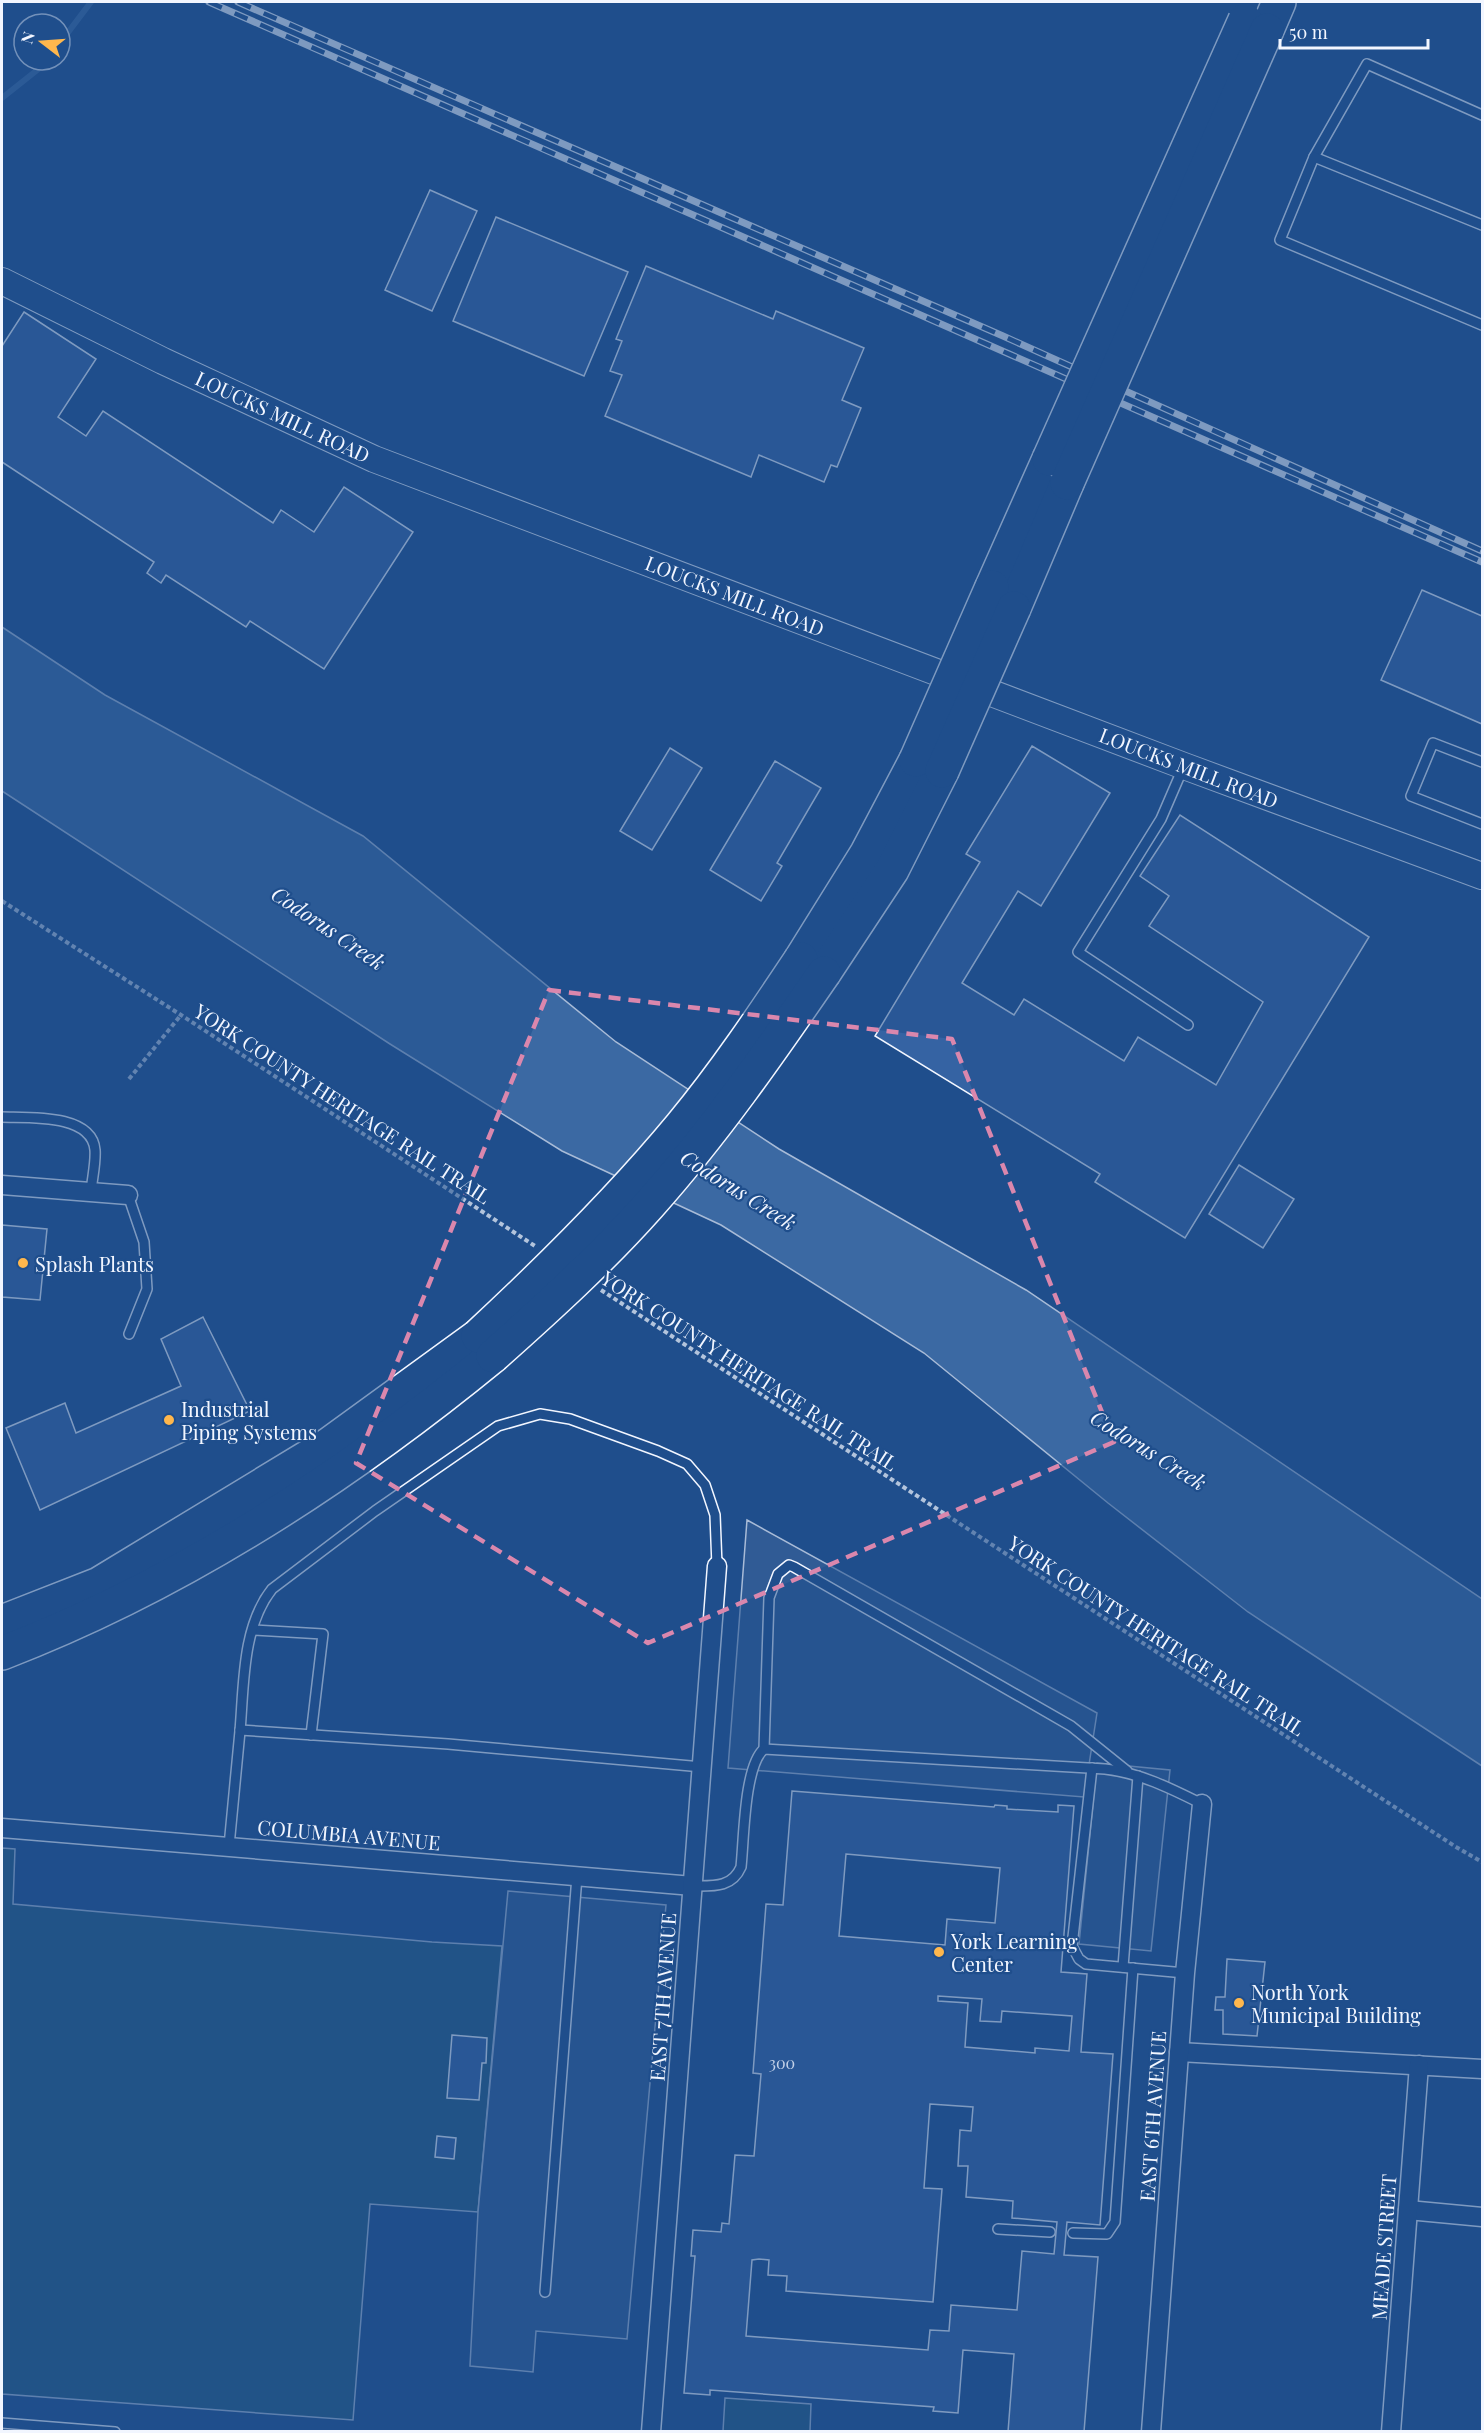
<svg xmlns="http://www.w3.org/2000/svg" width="1484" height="2433" font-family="'Playfair Display',serif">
<rect width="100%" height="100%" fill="#1f4e8c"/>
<g fill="#245a82" stroke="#a8bbd7" stroke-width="1.5">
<polygon points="2,1848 15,1849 13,1904 432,1942 502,1946 478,2212 370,2204 353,2420 2,2394"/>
<polygon points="725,2398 811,2404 810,2431 723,2431"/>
</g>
<g fill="#305b95" stroke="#a8bbd7" stroke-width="1.5">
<polygon points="747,1520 1097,1713 1084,1797 728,1768"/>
<polygon points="1097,1763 1170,1770 1151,1951 1079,1944"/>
<polygon points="508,1891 666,1905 627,2339 536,2331 533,2372 470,2366 478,2212"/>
</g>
<polygon fill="#3b69a3" stroke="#a8bbd7" stroke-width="1.5" points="2,627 105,695 363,836 616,1042 779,1149 1026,1290 1482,1599 1482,1766 1248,1612 1108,1503 924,1353 721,1225 562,1151 390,1044 2,791"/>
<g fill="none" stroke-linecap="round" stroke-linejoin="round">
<g stroke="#3b69a3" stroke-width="6">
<polyline points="60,43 91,2"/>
<polyline points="2,98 41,67 47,60"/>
</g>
</g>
<g fill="#3563a3" stroke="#f2f6ff" stroke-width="1.5" fill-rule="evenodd">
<polygon points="430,190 477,211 432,311 385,290"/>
<polygon points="496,217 628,272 584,376 453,321"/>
<polygon points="646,266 773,319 776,311 864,348 842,400 861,408 837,467 831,465 824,482 759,455 751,477 605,416 622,375 610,371 622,341 616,339"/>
<polygon points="24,312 96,359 58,417 86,436 103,411 273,523 281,510 314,532 344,487 413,532 324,669 250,621 246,627 166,575 161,583 147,573 154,562 2,462 2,346"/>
<polygon points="1422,590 1482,616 1482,724 1381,680"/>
<polygon points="1032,746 1110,793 1041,906 1018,891 962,983 1014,1015 1024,999 1124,1061 1138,1037 1216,1085 1263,1002 1149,926 1169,896 1140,876 1180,815 1369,937 1185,1238 1095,1182 1100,1174 875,1036 980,862 966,854"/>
<polygon points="670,748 702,768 652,850 620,831"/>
<polygon points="775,761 821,788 777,863 782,866 761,901 710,870"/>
<polygon points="1239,1165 1294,1199 1263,1248 1209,1214"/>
<polygon points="2,1225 47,1229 40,1300 2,1297"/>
<polygon points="203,1317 250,1411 40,1510 6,1428 65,1403 76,1433 181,1386 161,1339"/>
<path d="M792,1791L994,1807L995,1805L1007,1806V1809L1058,1812V1805L1074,1806L1061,1972L1087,1974L1081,2052L1113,2054L1100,2225L1067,2222L1064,2255L1098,2257L1084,2432H1008L1014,2354L963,2350L958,2413L933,2411L934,2407L710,2390V2395L684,2393L695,2256H691L693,2230L721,2232L722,2223L729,2224L735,2155L754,2156L761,2074L753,2073L766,1904L783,1905ZM846,1854L1000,1868L995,1923L947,1919L945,1945L839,1936ZM938,1996L982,1999L980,2021L1001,2022L1002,2011L1072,2016L1069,2051L1035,2048V2053L965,2047L968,2003L938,2001ZM930,2104L973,2107L971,2131L960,2130L958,2166H968L966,2197L1013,2201L1012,2218L1057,2222L1054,2254L1022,2251L1017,2310L951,2305L949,2331L930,2330L928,2350L746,2336L752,2260L759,2259L769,2260L768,2275L787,2276L786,2291L933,2302L942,2189L924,2188Z"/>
<polygon points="1227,1959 1265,1962 1257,2036 1223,2034 1223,2010 1215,2010 1216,1997 1225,1997"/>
<polygon points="452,2035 487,2038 486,2063 482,2063 479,2100 447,2098"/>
<polygon points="437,2136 456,2138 454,2159 435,2157"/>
</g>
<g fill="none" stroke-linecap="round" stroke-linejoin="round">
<defs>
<g id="lane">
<polyline points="1314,157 1367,64 1482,115"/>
<polyline points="1482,225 1314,157 1280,240 1482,325"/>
<polyline points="1482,762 1433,743 1411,796 1482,824"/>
<polyline points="1183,768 1161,819 1078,952 1188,1025"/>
<path d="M2,1117C27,1118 92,1113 95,1150C96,1163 92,1179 91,1192"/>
<polyline points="128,1195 144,1242 147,1289 129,1334"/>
<polyline points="253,1630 323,1634 311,1735"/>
<polyline points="240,1730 448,1744 702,1767"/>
<polyline points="764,1749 769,1598 778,1574 789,1565 794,1567 1071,1726 1127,1771"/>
<polyline points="1092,1768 1072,1946 1079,1959 1086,1964 1185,1973"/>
<path d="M229,1846C233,1808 236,1769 240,1731C244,1684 242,1627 272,1589L375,1511L498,1426L540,1414L570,1419L658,1451L687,1464L705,1485L715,1515L717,1566"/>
<path d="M693,1886C713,1886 732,1888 741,1867C744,1840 744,1766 764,1749L1105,1769C1140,1773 1170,1788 1202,1804"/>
<polyline points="1123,1967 1138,1776"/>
<polyline points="998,2229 1050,2232"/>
<polyline points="1073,2233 1107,2234 1115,2222 1133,1968"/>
<polyline points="545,2292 577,1876"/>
<polyline points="2,2423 115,2432"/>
</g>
<g id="street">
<polyline points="2,1185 128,1195"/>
<polyline points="2,1828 693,1886"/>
<polyline points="1179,2052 1482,2069"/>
<polyline points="1408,2210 1482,2217"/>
<polyline points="651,2432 717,1566"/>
<polyline points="1151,2432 1185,1973 1202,1804"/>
<polyline points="1391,2432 1419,2065"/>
</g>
<polyline id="secondary" points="2,281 163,361 374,459 1184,766 1482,876"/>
<g id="highway">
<polyline points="1267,30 1279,2"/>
<polyline points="992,587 1049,459"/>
<polyline points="1014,608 1067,483"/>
<polyline points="801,959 867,853 916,760"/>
<polyline points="824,973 892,870 942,771"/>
<polyline points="2,1622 99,1584 328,1445 478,1336"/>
<path d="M2,1653C182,1584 344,1478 493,1356"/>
</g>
</defs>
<use href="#lane" stroke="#f2f6ff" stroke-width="12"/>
<use href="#street" stroke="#f2f6ff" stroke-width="21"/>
<use href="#secondary" stroke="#f2f6ff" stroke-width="28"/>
<use href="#highway" stroke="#f2f6ff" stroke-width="36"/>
<g stroke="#b3c4dc" stroke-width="4" stroke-dasharray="4.5 3" stroke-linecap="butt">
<polyline points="2,901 181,1015 535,1246"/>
<polyline points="129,1079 181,1015"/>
<polyline points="601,1290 1456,1847 1482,1862"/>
</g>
<use href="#lane" stroke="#1f4e8c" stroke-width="9"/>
<use href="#street" stroke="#1f4e8c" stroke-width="18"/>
<use href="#secondary" stroke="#1f4e8c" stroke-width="26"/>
<use href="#highway" stroke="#1f4e8c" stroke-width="33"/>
<defs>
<g id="rail">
<polyline points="209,2 1482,562"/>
<polyline points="238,2 1003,336 1482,551"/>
</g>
</defs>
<use href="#rail" stroke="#f2f6ff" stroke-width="7"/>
<use href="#rail" stroke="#1f4e8c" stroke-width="4.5" stroke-dasharray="14" stroke-linecap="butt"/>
<defs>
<g id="highway-bridge">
<polyline points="1049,459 1245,20"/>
<polyline points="1067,483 1267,30"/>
<polyline points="916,760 992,587"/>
<polyline points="942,771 1014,608"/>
<path d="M478,1336C549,1270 619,1201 681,1126C725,1073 763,1016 801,959"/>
<path d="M493,1356C547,1308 601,1259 649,1205C714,1132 769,1053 824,973"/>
</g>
</defs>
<use href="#highway-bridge" stroke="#f2f6ff" stroke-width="36" stroke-linecap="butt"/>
<use href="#highway-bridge" stroke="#1f4e8c" stroke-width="33"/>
</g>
<path d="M0 0H1484V2433H0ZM549,990L952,1039L1114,1442L648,1643L356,1463Z" fill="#1f4e8c" fill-opacity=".55" fill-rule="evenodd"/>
<path fill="none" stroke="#da87ad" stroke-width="4.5" stroke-dasharray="12 8" stroke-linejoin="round" d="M549,990L952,1039L1114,1442L648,1643L356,1463Z"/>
<g fill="#ffb74d" stroke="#1f4e8c" stroke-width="2">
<circle cx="23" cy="1263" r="6"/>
<circle cx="169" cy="1420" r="6"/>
<circle cx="939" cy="1952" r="6"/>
<circle cx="1239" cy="2003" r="6"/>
</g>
<g text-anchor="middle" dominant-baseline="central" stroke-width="4.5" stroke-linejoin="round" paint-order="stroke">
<g font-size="16" fill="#c3d1e8">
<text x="782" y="2062">300</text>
</g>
<g font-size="20" fill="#f2f6ff" stroke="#1f4e8c">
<text transform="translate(283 416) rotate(25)">LOUCKS MILL ROAD</text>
<text transform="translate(735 595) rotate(21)">LOUCKS MILL ROAD</text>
<text transform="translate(1189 767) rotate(21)">LOUCKS MILL ROAD</text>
<text transform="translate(343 1103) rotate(33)">YORK COUNTY HERITAGE RAIL TRAIL</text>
<text transform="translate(750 1370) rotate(33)">YORK COUNTY HERITAGE RAIL TRAIL</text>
<text transform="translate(1157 1635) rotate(33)">YORK COUNTY HERITAGE RAIL TRAIL</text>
<text transform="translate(349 1834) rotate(5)">COLUMBIA AVENUE</text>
<text transform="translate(662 1997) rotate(-86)">EAST 7TH AVENUE</text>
<text transform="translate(1152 2116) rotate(-86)">EAST 6TH AVENUE</text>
<text transform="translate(1383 2247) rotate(-86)">MEADE STREET</text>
</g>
<g font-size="20" fill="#f2f6ff" stroke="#1f4e8c" text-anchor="start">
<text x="35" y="1263">Splash Plants</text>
<text x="181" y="1408">Industrial<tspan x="181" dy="23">Piping Systems</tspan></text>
<text x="951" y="1940">York Learning<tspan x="951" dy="23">Center</tspan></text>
<text x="1251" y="1991">North York<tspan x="1251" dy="23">Municipal Building</tspan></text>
</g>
<g font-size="21" font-style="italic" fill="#f2f6ff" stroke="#1f4e8c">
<text transform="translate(329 927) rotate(34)">Codorus Creek</text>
<text transform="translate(739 1189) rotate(32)">Codorus Creek</text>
<text transform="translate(1149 1449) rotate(32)">Codorus Creek</text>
</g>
</g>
<rect width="1484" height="2433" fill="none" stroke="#f2f6ff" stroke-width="6"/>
<g transform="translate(42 42) rotate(287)"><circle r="28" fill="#1f4e8c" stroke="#7391ba" stroke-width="1.5"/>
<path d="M0-4.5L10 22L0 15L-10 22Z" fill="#ffb74d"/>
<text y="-9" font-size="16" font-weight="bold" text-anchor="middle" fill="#f2f6ff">N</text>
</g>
<path d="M1280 39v9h148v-9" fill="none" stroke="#f2f6ff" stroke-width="3"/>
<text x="1289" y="39" font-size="18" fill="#f2f6ff" stroke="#1f4e8c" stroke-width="4.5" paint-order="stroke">50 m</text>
</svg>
